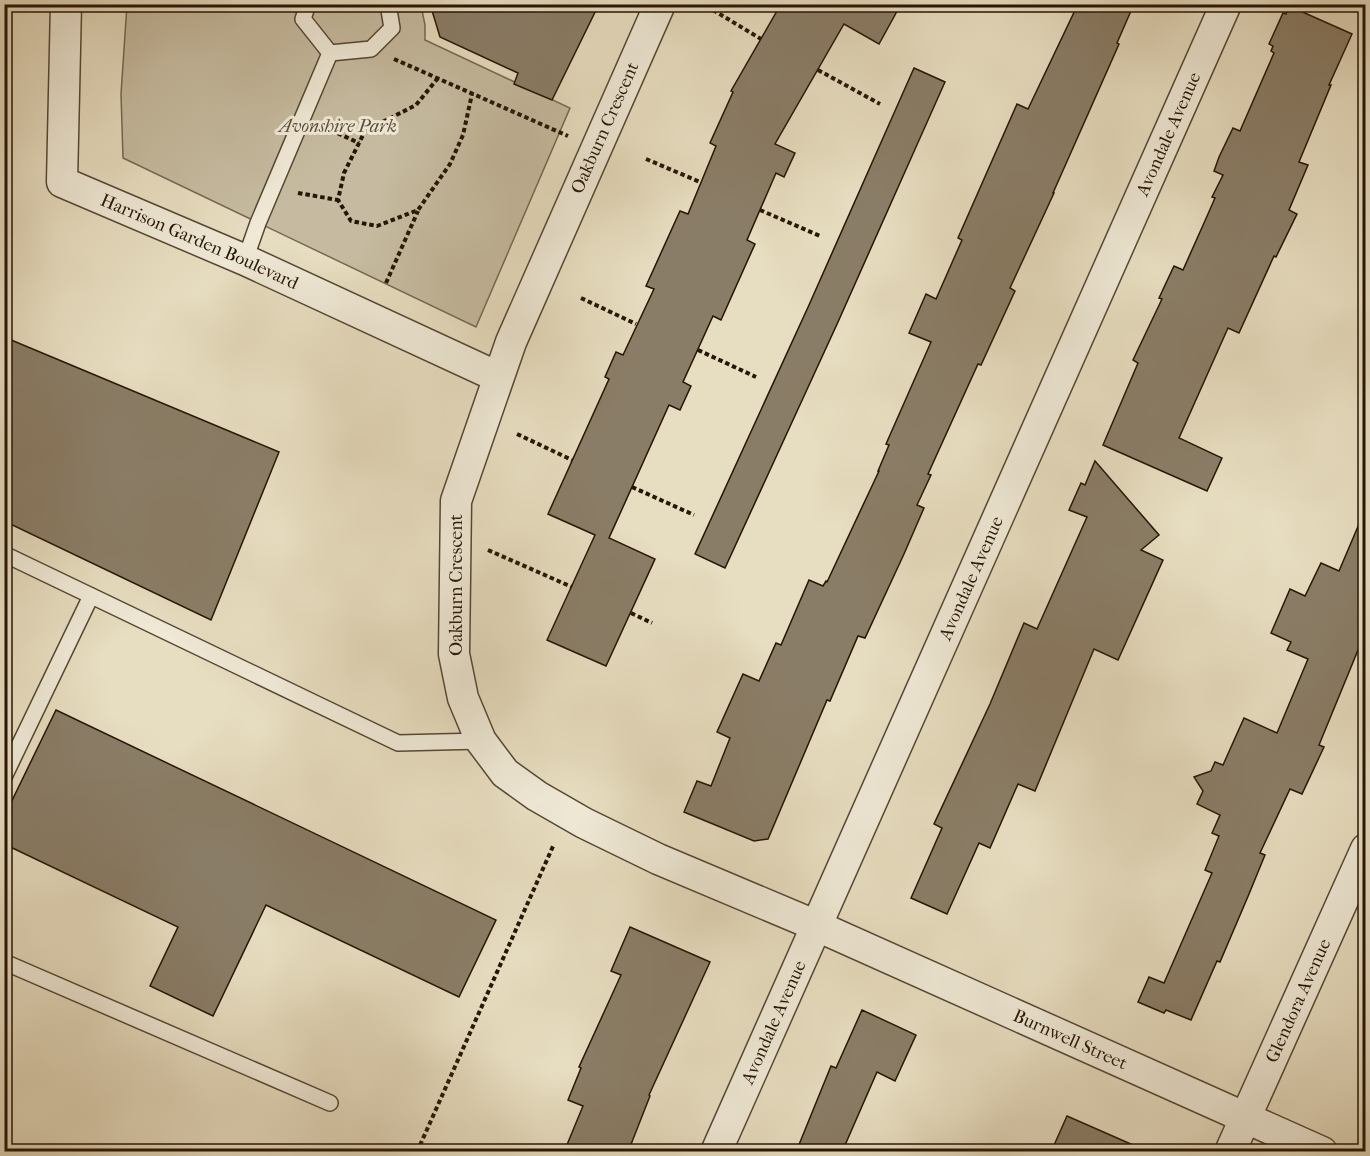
<svg xmlns="http://www.w3.org/2000/svg" width="1370" height="1156" font-family="'IM FELL French Canon',serif">
<rect width="100%" height="100%" fill="#e7ddc0"/>
<filter id="stains"><feTurbulence type="fractalNoise" baseFrequency=".00333" numOctaves="4"/><feColorMatrix values="0 0 0 0 .2 0 0 0 0 .09 0 0 0 0 .02 0 0 0 .5 -.17"/></filter>
<radialGradient id="worn" r=".72"><stop offset=".6" stop-color="#630" stop-opacity="0"/><stop offset="1" stop-color="#630" stop-opacity=".3"/></radialGradient>
<polygon fill="#c6bba0" stroke="#766853" stroke-width="1.5" points="127,5 421,5 425,25 425,40 570,108 476,327 123,158 121,94"/>
<g fill="#8a7d67" stroke="#261506" stroke-width="1.5">
<polygon points="430,4 599,4 552,100 514,84 518,73 440,37"/>
<polygon points="781,4 901,4 879,44 844,24 775,144 795,153 784,177 776,173 747,240 755,244 721,320 713,316 683,382 691,386 680,410 669,405 609,538 655,559 606,666 547,640 595,535 548,514 609,379 605,377 616,352 623,355 654,289 646,286 680,211 688,214 716,146 710,143 733,92 731,91"/>
<polygon points="1078,4 1134,4 1117,43 1119,44 1053,193 1054,193 1010,288 1015,291 981,365 978,364 928,474 931,475 917,505 924,508 904,554 865,638 858,636 830,701 827,700 768,839 754,841 684,812 697,781 711,786 730,738 717,732 743,674 759,681 776,643 781,645 809,580 823,586 826,581 827,582 879,471 878,471 889,445 886,444 931,342 909,333 926,294 936,299 962,240 958,238 1017,104 1028,109"/>
<polygon points="1289,6 1352,34 1329,85 1331,85 1299,162 1308,165 1289,210 1297,214 1276,257 1274,256 1239,333 1228,328 1179,438 1222,458 1207,491 1103,445 1138,363 1133,360 1162,299 1159,298 1174,266 1183,270 1204,223 1215,198 1212,197 1223,175 1214,171 1219,157 1233,128 1240,131 1274,53 1271,51 1273,46 1269,44 1283,13 1286,14"/>
<polygon points="914,68 945,82 838,322 725,568 695,554 809,305"/>
<polygon points="4,337 279,452 211,620 4,521"/>
<polygon points="1095,461 1159,535 1141,550 1163,560 1118,660 1094,649 1035,791 1018,784 990,848 979,843 947,914 911,898 942,828 934,824 990,704 1024,623 1037,629 1087,517 1069,510 1081,483 1085,485"/>
<polygon points="1365,510 1365,633 1319,745 1324,747 1302,794 1290,789 1260,853 1265,855 1249,894 1220,962 1217,961 1191,1020 1166,1010 1164,1013 1138,1002 1149,977 1164,983 1212,873 1205,870 1219,836 1212,833 1220,815 1197,804 1203,791 1194,777 1211,771 1215,762 1223,765 1244,718 1277,733 1308,659 1287,650 1291,642 1271,633 1290,589 1305,596 1321,563 1339,571"/>
<polygon points="56,710 496,920 459,997 266,905 213,1016 150,986 178,927 4,844 4,817"/>
<polygon points="630,927 710,962 649,1095 650,1096 628,1152 564,1152 583,1106 568,1100 581,1068 579,1067 621,975 611,971"/>
<polygon points="862,1010 916,1035 895,1081 877,1072 842,1152 796,1152 831,1066 836,1068"/>
<polygon points="1067,1116 1149,1152 1051,1152"/>
</g>
<g fill="none" stroke-linecap="round" stroke-linejoin="round">
<defs>
<g id="lane">
<polyline points="308,4 303,19 330,53"/>
<polyline points="330,53 371,49 392,28 388,4"/>
<polyline points="245,260 258,223 330,53"/>
<polyline points="4,554 398,743 481,741"/>
<polyline points="4,777 91,596"/>
<polyline points="4,962 330,1103"/>
</g>
<g id="street">
<path id="s1" d="M66,4L62,182L245,260L498,377"/>
<path id="s2" d="M660,4L511,342L456,501L454,654L463,698L481,741L505,773L537,796L584,823L658,859L817,926L1322,1152"/>
<path id="s3" d="M716,1152L1226,4"/>
<path id="s4" d="M1230,1152L1366,849"/>
</g>
</defs>
<use href="#lane" stroke="#564734" stroke-width="18"/>
<use href="#street" stroke="#564734" stroke-width="33"/>
<g stroke="#261506" stroke-width="4" stroke-dasharray="4.5 3" stroke-linecap="butt">
<polyline points="271,4 280,9"/>
<polyline points="713,10 761,39"/>
<polyline points="394,59 568,136"/>
<polyline points="818,70 880,104"/>
<polyline points="438,78 416,105 365,131 344,173 338,200 351,221 377,226 418,210 450,164 463,135 472,94"/>
<polyline points="324,127 359,143"/>
<polyline points="646,159 700,182"/>
<polyline points="298,193 338,200"/>
<polyline points="760,210 820,236"/>
<polyline points="386,283 418,211"/>
<polyline points="581,298 636,324"/>
<polyline points="698,350 756,377"/>
<polyline points="517,434 572,460"/>
<polyline points="632,487 694,515"/>
<polyline points="488,550 572,587"/>
<polyline points="631,613 652,623"/>
<polyline points="417,1152 554,844"/>
</g>
<use href="#lane" stroke="#efe9d6" stroke-width="15"/>
<use href="#street" stroke="#efe9d6" stroke-width="30"/>
</g>
<g text-anchor="middle" dominant-baseline="central" stroke-width="6" stroke-linejoin="round" paint-order="stroke">
<g font-size="18" font-style="italic" fill="#5e4f3c" stroke="#efe9d6">
<text x="338" y="126">Avonshire Park</text>
</g>
<g font-size="18" fill="#261506" stroke="#efe9d6">
<text transform="translate(605 128) rotate(-66)">Oakburn Crescent</text>
<text stroke="none"><textPath href="#s3" startOffset="1114">Avondale Avenue</textPath></text>
<text stroke="none"><textPath href="#s1" startOffset="328">Harrison Garden Boulevard</textPath></text>
<text stroke="none"><textPath href="#s3" startOffset="628">Avondale Avenue</textPath></text>
<text transform="translate(456 585) rotate(-90)">Oakburn Crescent</text>
<text stroke="none"><textPath href="#s4" startOffset="166">Glendora Avenue</textPath></text>
<text stroke="none"><textPath href="#s3" startOffset="142">Avondale Avenue</textPath></text>
<text stroke="none"><textPath href="#s2" startOffset="1448">Burnwell Street</textPath></text>
</g>
</g>
<rect width="1370" height="1156" fill="none" stroke="#e7ddc0" stroke-width="24"/>
<rect x="6" y="6" width="1358" height="1144" fill="none" stroke="#261506" stroke-width="3"/>
<rect x="12" y="12" width="1346" height="1132" fill="none" stroke="#261506" stroke-width="1.5"/>
<rect width="100%" height="100%" filter="url(#stains)"/>
<rect width="100%" height="100%" fill="url(#worn)"/>
</svg>
